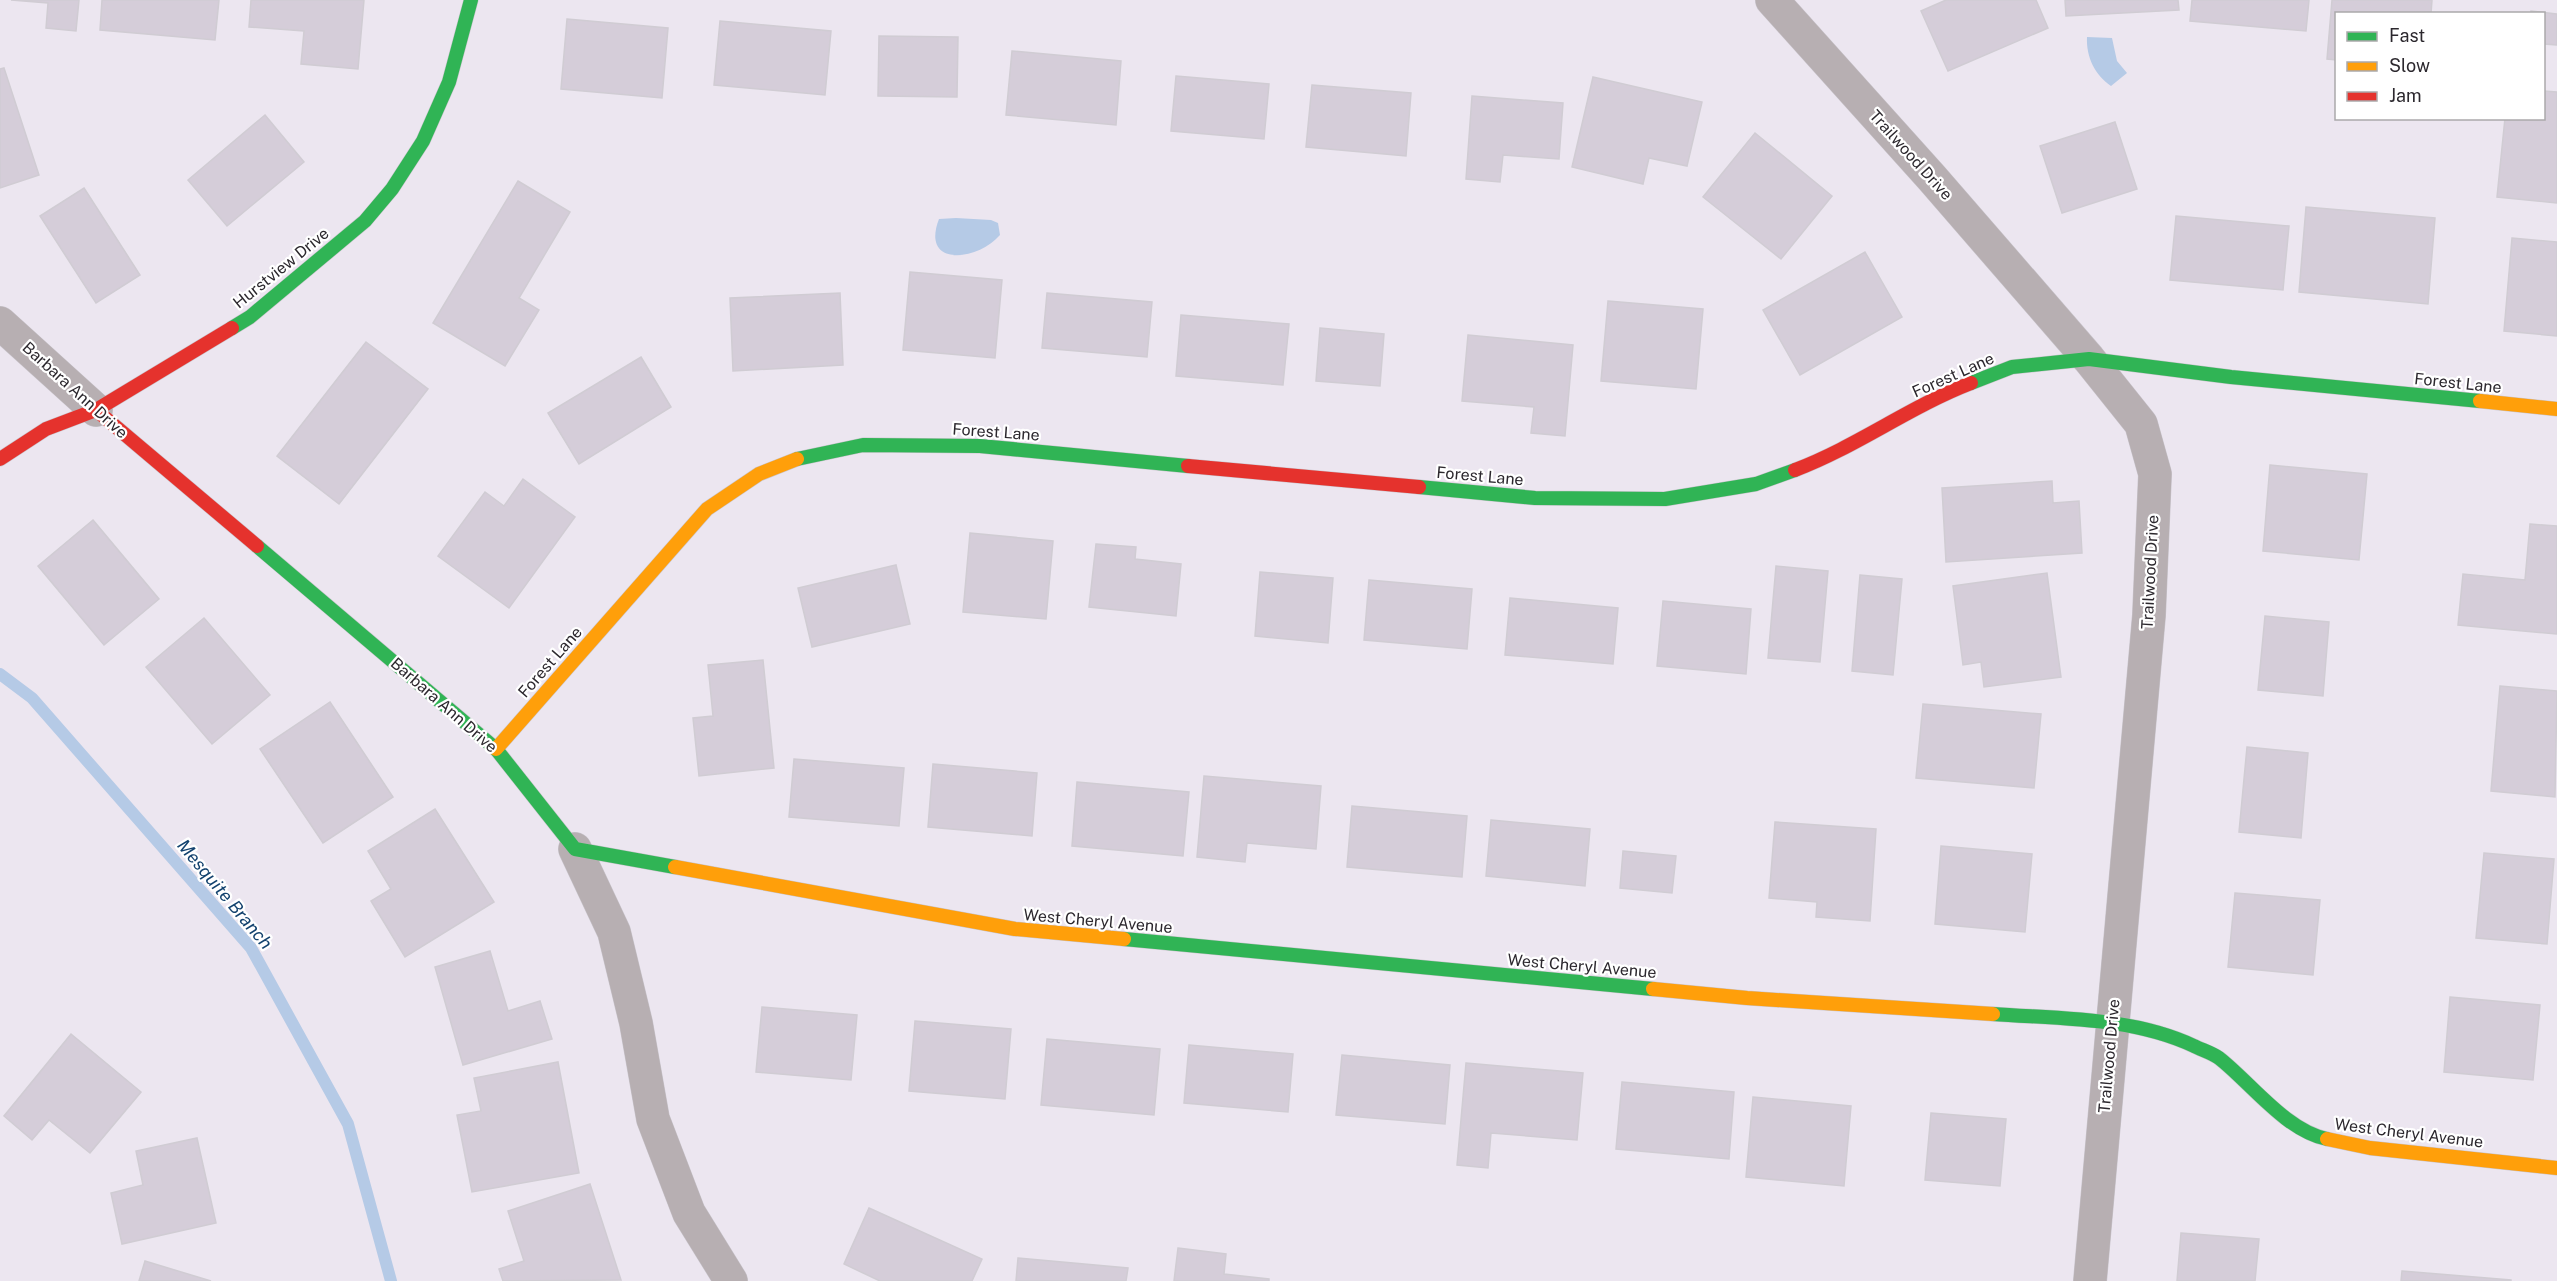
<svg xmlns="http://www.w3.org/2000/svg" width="2557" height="1281" font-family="'Public Sans',sans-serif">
<rect width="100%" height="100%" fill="#ece6f0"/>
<g fill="#b5cae6">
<path d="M2087,37L2112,38L2117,61L2127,73L2111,86C2095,75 2086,57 2087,37Z"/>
<path d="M956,218L991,220L998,223L1000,235C978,261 920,268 939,219Z"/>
</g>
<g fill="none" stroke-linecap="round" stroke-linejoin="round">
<polyline stroke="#b5cae6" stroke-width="12" points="0,674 32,698 251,948 348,1124 391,1281"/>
</g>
<g fill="#d5cdd9" stroke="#d0ccd3" stroke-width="1.5">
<polygon points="11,0 79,0 76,31 46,28 48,3"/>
<polygon points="102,0 219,0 215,40 100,30"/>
<polygon points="251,0 364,0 358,69 301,64 304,31 249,27"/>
<polygon points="1946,0 2036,0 2048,28 1948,71 1921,11"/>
<polygon points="2065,0 2178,0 2179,10 2066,16"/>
<polygon points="2192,0 2309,0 2306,31 2190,21"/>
<polygon points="2332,0 2432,0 2431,14 2336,14 2336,60 2327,59"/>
<polygon points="2531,11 2557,14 2557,45 2544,44 2544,14 2531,14"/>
<polygon points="567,19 668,28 662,98 561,89"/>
<polygon points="720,21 831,31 825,95 714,85"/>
<polygon points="879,36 958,37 957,97 878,96"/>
<polygon points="1012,51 1121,61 1116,125 1006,115"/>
<polygon points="4,68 39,175 0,188 0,69"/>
<polygon points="1176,76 1269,84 1264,139 1171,131"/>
<polygon points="1593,77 1702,102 1687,166 1649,158 1643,184 1572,167"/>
<polygon points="1312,85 1411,93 1406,156 1306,147"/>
<polygon points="2544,91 2557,92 2557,203 2497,197 2505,118 2544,118"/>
<polygon points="1472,96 1563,103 1559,159 1503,155 1500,182 1466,179"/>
<polygon points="265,115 304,162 227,226 188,180"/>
<polygon points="2115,122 2137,189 2062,213 2040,146"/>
<polygon points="1755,133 1832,196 1781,259 1703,197"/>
<polygon points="518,181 570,212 519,298 539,310 505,366 433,323"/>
<polygon points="84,188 140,275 96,303 40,216"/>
<polygon points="2306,207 2435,218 2428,304 2299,292"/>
<polygon points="2176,216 2289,226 2283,290 2170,280"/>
<polygon points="2512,238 2557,242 2557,336 2504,331"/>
<polygon points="1865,252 1902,317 1800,375 1763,310"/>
<polygon points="910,272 1002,280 995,358 903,350"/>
<polygon points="840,293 843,365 733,371 730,298"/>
<polygon points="1047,293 1152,302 1147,357 1042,348"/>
<polygon points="1608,301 1703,309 1696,389 1601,381"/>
<polygon points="1181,315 1289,324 1283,385 1176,376"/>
<polygon points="1320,328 1384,334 1380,386 1316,381"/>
<polygon points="1468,335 1573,345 1565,436 1531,433 1534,407 1462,401"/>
<polygon points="366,342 428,389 339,504 277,456"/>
<polygon points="641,357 671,407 579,464 548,413"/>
<polygon points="2270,465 2367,474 2359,560 2263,551"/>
<polygon points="523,479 575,517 509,608 438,556 485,492 504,506"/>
<polygon points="2052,481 2053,503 2079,501 2082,553 1946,562 1942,488"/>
<polygon points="93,520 159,599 104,645 38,566"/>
<polygon points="2530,524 2557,526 2557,634 2458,625 2463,574 2525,580"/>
<polygon points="970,533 1053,541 1046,619 963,612"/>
<polygon points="1096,544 1136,547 1135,559 1181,564 1176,616 1089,607"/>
<polygon points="896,565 910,624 812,647 798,588"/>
<polygon points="1776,566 1828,571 1820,662 1768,658"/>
<polygon points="1260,572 1333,578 1328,643 1255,636"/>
<polygon points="2047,573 2061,677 1984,687 1981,662 1963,665 1953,586"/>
<polygon points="1860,575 1902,579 1893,675 1852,671"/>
<polygon points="1369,580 1472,589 1467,649 1364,640"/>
<polygon points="1510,598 1618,608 1613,664 1505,655"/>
<polygon points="1663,601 1751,609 1746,674 1657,666"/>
<polygon points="2265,616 2329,622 2323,696 2258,690"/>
<polygon points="204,618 270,695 212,744 146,667"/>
<polygon points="763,660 774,768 699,776 693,718 713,716 708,665"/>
<polygon points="2500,686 2557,691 2555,797 2491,791"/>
<polygon points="330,702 393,797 323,843 260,749"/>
<polygon points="1923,704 2041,714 2034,788 1916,778"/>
<polygon points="2247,747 2308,753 2301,838 2239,832"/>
<polygon points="794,759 904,768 899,826 789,817"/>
<polygon points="933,764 1037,773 1032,836 928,827"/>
<polygon points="1204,776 1321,786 1316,849 1247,843 1245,862 1197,857"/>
<polygon points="1077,782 1189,792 1183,856 1072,846"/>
<polygon points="1352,806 1467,816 1462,877 1347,867"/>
<polygon points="435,809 494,902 405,957 371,901 391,889 368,851"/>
<polygon points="1491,820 1590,829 1585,886 1486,876"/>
<polygon points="1775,822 1876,829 1870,921 1816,917 1817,902 1769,898"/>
<polygon points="1941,846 2032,854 2025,932 1935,924"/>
<polygon points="1623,851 1676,856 1672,893 1620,888"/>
<polygon points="2484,853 2554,859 2547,944 2476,938"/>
<polygon points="2235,893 2320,900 2313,975 2228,967"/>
<polygon points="490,951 508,1011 540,1001 552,1039 463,1065 435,967"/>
<polygon points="2450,997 2540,1005 2533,1080 2444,1072"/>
<polygon points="762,1007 857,1015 851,1080 756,1072"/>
<polygon points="915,1021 1011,1029 1005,1099 909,1091"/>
<polygon points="71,1034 141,1092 90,1153 49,1120 32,1140 4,1116"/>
<polygon points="1047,1039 1160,1049 1154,1115 1041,1105"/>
<polygon points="1189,1045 1293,1054 1288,1112 1184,1103"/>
<polygon points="1342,1055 1450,1065 1445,1124 1336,1115"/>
<polygon points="558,1062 579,1173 472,1192 457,1115 481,1111 474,1078"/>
<polygon points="1466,1063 1583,1073 1577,1140 1491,1133 1488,1168 1457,1165"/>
<polygon points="1622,1082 1734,1092 1729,1159 1616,1149"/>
<polygon points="1753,1097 1851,1106 1844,1186 1746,1177"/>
<polygon points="1931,1113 2006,1119 2000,1186 1925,1180"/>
<polygon points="197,1138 216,1223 122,1244 111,1193 143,1185 136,1151"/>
<polygon points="590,1184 621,1280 503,1281 499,1269 524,1261 508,1211"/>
<polygon points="869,1208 982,1259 972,1281 880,1281 844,1264"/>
<polygon points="2181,1233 2259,1239 2255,1281 2177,1281"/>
<polygon points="1178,1248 1226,1254 1224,1274 1269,1279 1269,1281 1174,1281"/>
<polygon points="1018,1258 1128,1268 1126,1281 1016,1281"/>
<polygon points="145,1261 211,1281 139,1281"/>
<polygon points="2402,1271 2511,1280 2511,1281 2401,1281"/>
</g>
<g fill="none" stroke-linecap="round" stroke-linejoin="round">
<defs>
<g id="street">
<polyline points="1772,0 1932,178 2089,359 2141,424 2155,474 2149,615 2090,1281"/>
<polyline points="0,323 96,410"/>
<polyline points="575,849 614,932 636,1023 653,1119 689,1213 731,1281"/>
</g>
<g id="fast">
<polyline points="232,328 250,317 365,221 392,189 423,141 449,82 471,0"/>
<polyline points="1971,383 2012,367 2089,359 2231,377 2480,401"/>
<polyline points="797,459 863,445 980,446 1188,466"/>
<polyline points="1419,487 1535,498 1665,499 1756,484 1795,470"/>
<polyline points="257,546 496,749 575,849 675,867"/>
<polyline points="1124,939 1653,989"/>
<path d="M1993,1014C2061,1019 2132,1017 2194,1046C2202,1050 2212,1053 2219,1058C2250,1082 2286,1131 2327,1139"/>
</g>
<g id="slow">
<polyline points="2480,401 2557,409"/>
<polyline points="496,749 707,509 759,474 797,459"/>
<polyline points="675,867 1015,929 1124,939"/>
<polyline points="1653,989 1747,998 1993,1014"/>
<polyline points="2327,1139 2370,1148 2557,1168"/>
</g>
<g id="jam">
<polyline points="96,410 257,546"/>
<polyline points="0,459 46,429 96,410 232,328"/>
<polyline points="1188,466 1419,487"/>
<path d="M1795,470C1858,446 1909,407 1971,383"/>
</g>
</defs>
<use href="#street" stroke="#c9c5cc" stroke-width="34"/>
<use href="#fast" stroke="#c9c5cc" stroke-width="15"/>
<use href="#slow" stroke="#c9c5cc" stroke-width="15"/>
<use href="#jam" stroke="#c9c5cc" stroke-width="15"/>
<use href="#street" stroke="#b7afb2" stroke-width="33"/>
<use href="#fast" stroke="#30b455" stroke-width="14"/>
<use href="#slow" stroke="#ff9f0a" stroke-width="14"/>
<use href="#jam" stroke="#e5322d" stroke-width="14"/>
</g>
<g text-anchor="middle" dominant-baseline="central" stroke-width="4.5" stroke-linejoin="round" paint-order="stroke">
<g font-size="16" fill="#2c282e" stroke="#fff">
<text transform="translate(1911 155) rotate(48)">Trailwood Drive</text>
<text transform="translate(281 268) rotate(-39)">Hurstview Drive</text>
<text transform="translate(1953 375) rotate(-24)">Forest Lane</text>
<text transform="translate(2458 383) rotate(6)">Forest Lane</text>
<text transform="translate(75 390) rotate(42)">Barbara Ann Drive</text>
<text transform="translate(996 432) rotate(4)">Forest Lane</text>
<text transform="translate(1480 476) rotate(5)">Forest Lane</text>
<text transform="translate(2150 572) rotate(-87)">Trailwood Drive</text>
<text transform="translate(550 662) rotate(-49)">Forest Lane</text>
<text transform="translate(444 705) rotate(41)">Barbara Ann Drive</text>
<text transform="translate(1098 921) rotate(5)">West Cheryl Avenue</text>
<text transform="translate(1582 966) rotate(5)">West Cheryl Avenue</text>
<text transform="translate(2109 1056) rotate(-85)">Trailwood Drive</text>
<text transform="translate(2409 1133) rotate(7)">West Cheryl Avenue</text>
</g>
<g font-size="18" font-style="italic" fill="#13426e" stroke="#fff">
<text transform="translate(225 894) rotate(50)">Mesquite Branch</text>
</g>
</g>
<rect x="2335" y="12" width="210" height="108" fill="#ffffff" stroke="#aba9ab" stroke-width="1.5"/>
<rect x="2347" y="32" width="30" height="9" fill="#30b455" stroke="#aba9ab" stroke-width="1.5"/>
<text x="2389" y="42" font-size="18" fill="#2c282e">Fast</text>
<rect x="2347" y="62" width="30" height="9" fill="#ff9f0a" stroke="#aba9ab" stroke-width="1.5"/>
<text x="2389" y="72" font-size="18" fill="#2c282e">Slow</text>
<rect x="2347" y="92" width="30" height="9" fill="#e5322d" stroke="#aba9ab" stroke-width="1.5"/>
<text x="2389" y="102" font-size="18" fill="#2c282e">Jam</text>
</svg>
